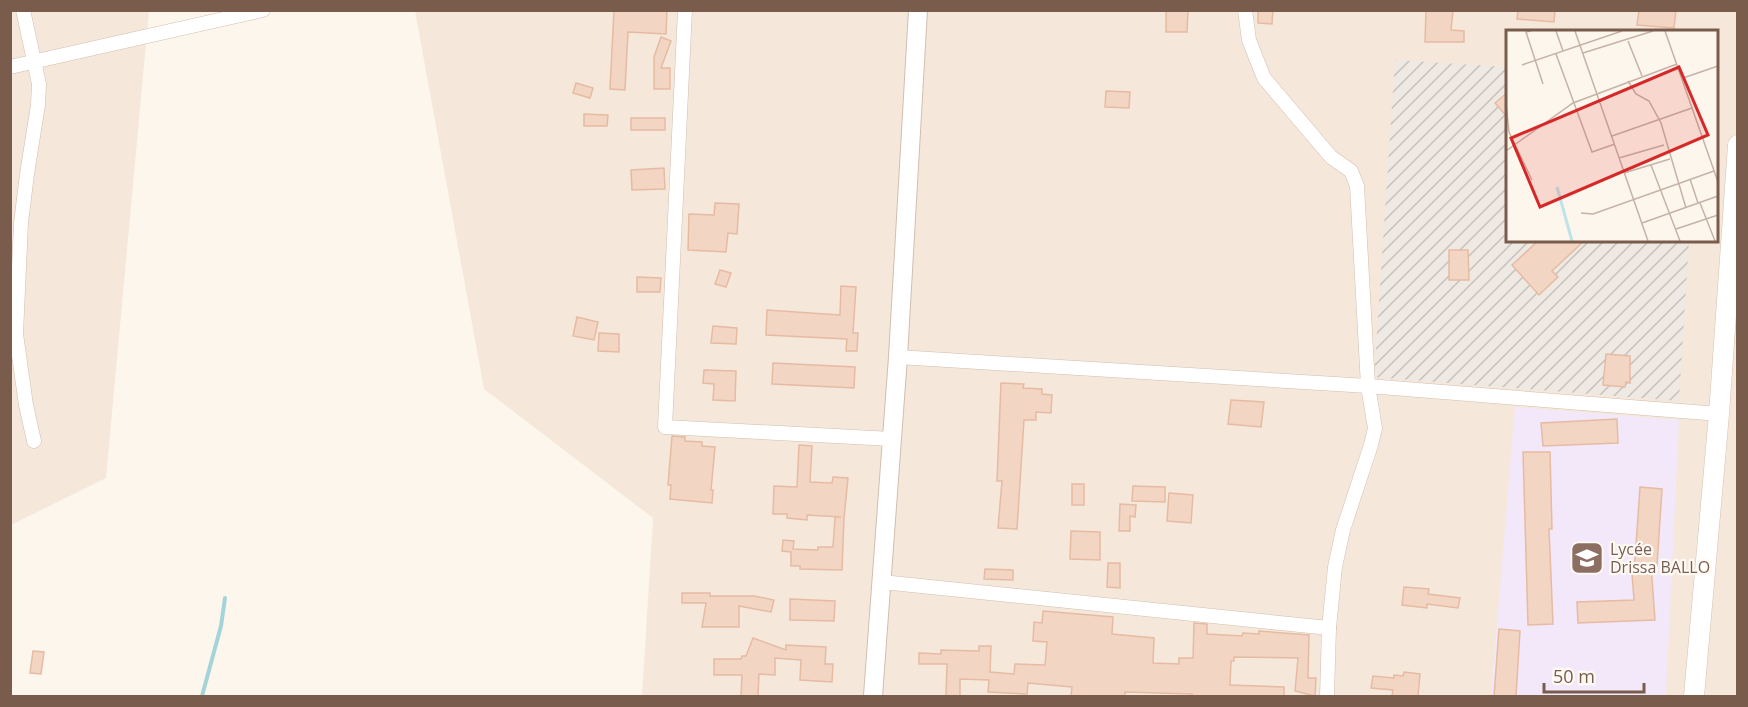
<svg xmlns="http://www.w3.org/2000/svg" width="1748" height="707" font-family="'Open Sans',sans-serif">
<defs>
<pattern id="industrial-furrows" width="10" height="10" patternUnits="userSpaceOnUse" patternTransform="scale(1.5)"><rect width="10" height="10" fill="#efe9e4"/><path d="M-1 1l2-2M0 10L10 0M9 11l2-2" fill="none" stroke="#c7c0bb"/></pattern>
</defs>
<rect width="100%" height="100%" fill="#fdf6ec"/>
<g fill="#f5e8da" fill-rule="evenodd">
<polygon points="11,11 149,11 106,478 11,525"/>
<path d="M415,11H1737V696H642L653,518L484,389ZM1508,32H1716V240H1508Z"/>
</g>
<polygon fill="url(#industrial-furrows)" points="1395,60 1508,67 1508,240 1689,240 1679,401 1374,377"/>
<polygon fill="#f3e8fa" points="1515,407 1679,420 1666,696 1491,696"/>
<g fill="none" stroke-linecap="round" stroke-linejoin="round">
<polyline stroke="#a5d3da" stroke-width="4" points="202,696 221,626 225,598"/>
</g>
<g fill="#f3d5c3" stroke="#e6bba3" stroke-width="1.5">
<polygon points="614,10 667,10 666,34 628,32 625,90 610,89"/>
<polygon points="1166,10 1188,10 1187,32 1166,32"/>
<polygon points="1258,10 1273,10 1272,24 1258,23"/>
<polygon points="1426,10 1453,10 1451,30 1464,31 1464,42 1425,42"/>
<polygon points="1518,10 1555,10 1554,22 1517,19"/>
<polygon points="1639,10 1676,10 1674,28 1637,25"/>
<polygon points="661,37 671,41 661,68 670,68 670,89 654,89 654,57"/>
<polygon points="576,83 593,88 590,98 573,93"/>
<polygon points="1106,91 1130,92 1129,108 1105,107"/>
<polygon points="1508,92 1508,118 1495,103"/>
<polygon points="584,114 608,115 607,126 584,126"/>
<rect x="631" y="118" width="34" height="12"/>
<polygon points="664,168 665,189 632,190 631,170"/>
<polygon points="715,203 739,204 737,234 728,233 726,252 688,250 689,214 714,215"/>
<polygon points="1539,240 1585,240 1552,271 1558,277 1539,295 1512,265"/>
<polygon points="1449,250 1468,250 1469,280 1449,280"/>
<polygon points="720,270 731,273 726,287 715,284"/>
<polygon points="637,277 661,278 660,292 637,292"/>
<polygon points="841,286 856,287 853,333 858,333 857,351 846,351 847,339 766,335 767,310 840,315"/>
<polygon points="577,317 598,322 594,340 573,336"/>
<polygon points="713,326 737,328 736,344 711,343"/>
<polygon points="599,333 619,334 619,352 598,351"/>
<polygon points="1606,354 1630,356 1630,383 1626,382 1625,387 1603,385"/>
<polygon points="773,363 855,367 854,388 772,384"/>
<polygon points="704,370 736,371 735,401 713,400 714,384 703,383"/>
<polygon points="1001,383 1024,384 1023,388 1042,389 1042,394 1052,395 1051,413 1036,412 1036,420 1024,420 1017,529 998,528 1002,481 997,481"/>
<polygon points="1231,400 1264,402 1261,427 1228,424"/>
<polygon points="1617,419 1618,443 1543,446 1541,423"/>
<polygon points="672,436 685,437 685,441 702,442 702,446 715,447 711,490 713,490 712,503 670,499 671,485 668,485"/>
<polygon points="799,445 812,446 810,482 832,483 833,477 848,478 844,518 842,570 800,569 800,566 791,566 791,552 782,551 783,540 794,541 793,549 818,550 818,547 833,547 835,517 841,517 807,515 807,520 787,518 787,514 773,514 774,486 797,487"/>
<polygon points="1523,452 1550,452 1552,529 1549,529 1553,624 1528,625"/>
<rect x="1072" y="484" width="12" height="21"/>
<polygon points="1133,486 1165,487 1165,502 1132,501"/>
<polygon points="1640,487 1662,489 1657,565 1651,565 1655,620 1578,623 1577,602 1634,600 1632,574 1634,574"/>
<polygon points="1169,493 1193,495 1191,523 1167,521"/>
<polygon points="1120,504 1136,505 1135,517 1130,516 1130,531 1119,531"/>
<polygon points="1071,531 1100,532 1100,560 1070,559"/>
<polygon points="1108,563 1120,563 1120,588 1107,587"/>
<polygon points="985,569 1013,570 1013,580 984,579"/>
<polygon points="1404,587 1429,589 1428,594 1460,598 1458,608 1427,604 1427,608 1402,605"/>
<polygon points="682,593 710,593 710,596 754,596 774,600 771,612 739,606 739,627 702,627 706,603 682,603"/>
<polygon points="790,599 835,601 834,621 790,620"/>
<polygon points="1043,611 1113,617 1112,634 1154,638 1153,663 1179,664 1179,658 1193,658 1194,623 1207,624 1207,634 1242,636 1243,633 1259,634 1259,631 1309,635 1308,678 1316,678 1315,696 1295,691 1298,658 1234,657 1234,661 1231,661 1230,685 1284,687 1284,696 1192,696 1192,694 1125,692 1125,696 1071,696 1072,687 1028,683 1027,694 988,692 989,680 960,679 960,696 946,696 947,664 919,664 919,653 941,654 941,650 979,651 979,646 991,646 990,672 1014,674 1015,664 1045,665 1047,642 1033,641 1034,622 1042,623"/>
<polygon points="1499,629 1520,631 1516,696 1494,696"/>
<polygon points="753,638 786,650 786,645 826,647 825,664 833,664 832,682 800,680 801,660 775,658 775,675 759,674 758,696 741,696 742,675 714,675 714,659 741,659 742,656 746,656"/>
<polygon points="33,651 44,652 41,674 30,673"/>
<polygon points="1404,672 1420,674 1418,696 1392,696 1393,690 1371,688 1373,676 1394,678 1394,675 1403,676"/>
</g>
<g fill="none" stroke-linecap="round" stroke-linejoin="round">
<defs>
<g id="minor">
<polyline points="23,10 39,84 38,105 27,174 21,223 16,334 26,405 34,441"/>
<polyline points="685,10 665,427 892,439"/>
<polyline points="1245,10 1249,40 1264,78 1331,157 1351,171 1357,186 1368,386 1375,428 1371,445 1343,530 1335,567 1329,628 1327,696"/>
<polyline points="10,67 263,10"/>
<polyline points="898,357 1368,386 1719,414"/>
<polyline points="882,582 1329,628"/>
</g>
<polyline id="tertiary" points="873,696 898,357 918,10"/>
<polyline id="secondary" points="1694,696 1719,414 1738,145"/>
</defs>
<use href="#minor" stroke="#d1beb0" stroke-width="15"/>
<use href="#tertiary" stroke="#d1beb0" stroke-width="20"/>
<use href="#secondary" stroke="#d6c0b0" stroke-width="21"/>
<use href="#minor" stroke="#fff" stroke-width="14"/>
<use href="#tertiary" stroke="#fff" stroke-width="18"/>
<use href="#secondary" stroke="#fff" stroke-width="20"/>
</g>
<defs>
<symbol id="school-square" viewBox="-11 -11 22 22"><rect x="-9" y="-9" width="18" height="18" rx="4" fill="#8d6e63" stroke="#fffaf3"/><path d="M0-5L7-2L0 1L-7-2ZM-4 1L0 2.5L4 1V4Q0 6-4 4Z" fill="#fff"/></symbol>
</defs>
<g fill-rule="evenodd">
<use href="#school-square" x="1568" y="539" width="38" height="38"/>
</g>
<g text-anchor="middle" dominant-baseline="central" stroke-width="4.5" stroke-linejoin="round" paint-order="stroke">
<g font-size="16" fill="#785e54" stroke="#fffaf3" text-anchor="start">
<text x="1610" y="549">Lycée<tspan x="1610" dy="18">Drissa BALLO</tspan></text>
</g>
</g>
<g transform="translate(1506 30)">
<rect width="212" height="212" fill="#fdf6ec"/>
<path fill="none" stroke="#bfe3e8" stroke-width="3" d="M51,157L66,211"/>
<path fill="none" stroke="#c5b3a7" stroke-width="1.5" d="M25,1L20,2L37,54M50,1L57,21M69,1L142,211M159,1L212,152M122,11L136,46M77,23L147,1M50,24L86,122L109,114M16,35L116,1M177,48L212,36M122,51L130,64L143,71L155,93L180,178M0,73L3,102L26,150M106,106L186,78M0,121L67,73L171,34M113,128L158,115M145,135L174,211M118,143L164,129M184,149L192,173M194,173L209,211M75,183L87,184L208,141M136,193L212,166M170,199L212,185"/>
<path fill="#d62828" fill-opacity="0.15" stroke="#d62828" stroke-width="3" d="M173,37L202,105L34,177L5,108Z"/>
<rect width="212" height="212" fill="none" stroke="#7a5c4d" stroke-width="3"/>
</g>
<rect width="1748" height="707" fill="none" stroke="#7a5c4d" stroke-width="24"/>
<path d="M1544 683v9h100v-9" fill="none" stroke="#7a5c4d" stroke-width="3"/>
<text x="1553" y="683" font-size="18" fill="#7a5c4d" stroke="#fffaf3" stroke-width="4.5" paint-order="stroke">50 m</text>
</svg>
